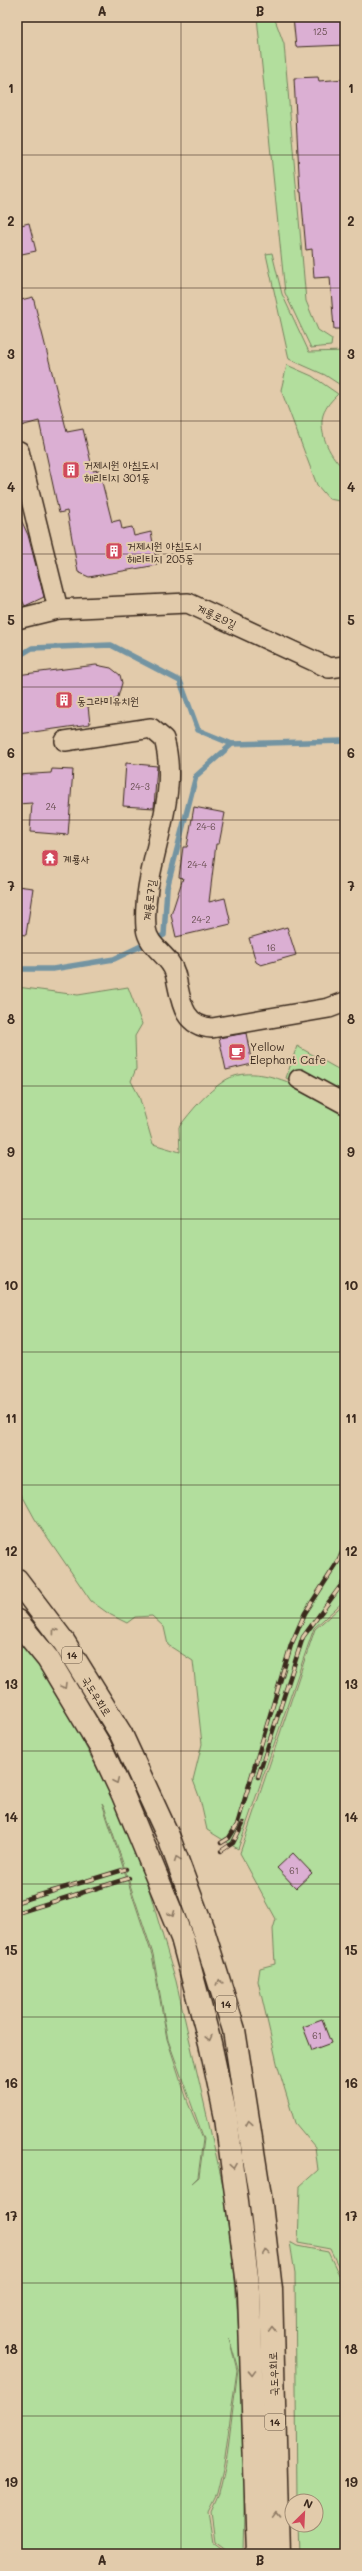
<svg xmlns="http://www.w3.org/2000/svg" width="362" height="2571" font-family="Mali,'Poor Story',sans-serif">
<rect width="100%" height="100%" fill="#e2cbab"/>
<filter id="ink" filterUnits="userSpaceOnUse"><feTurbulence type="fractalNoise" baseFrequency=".025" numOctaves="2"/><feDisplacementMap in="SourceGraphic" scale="8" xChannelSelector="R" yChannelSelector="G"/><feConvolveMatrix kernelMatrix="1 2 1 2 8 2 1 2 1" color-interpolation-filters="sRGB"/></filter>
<g filter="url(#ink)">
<g fill="#b2de9d" stroke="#76845e" fill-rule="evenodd">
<polygon points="257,17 274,17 284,44 306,301 318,330 332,339 331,346 311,348 285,293"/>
<polygon points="272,253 282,294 309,352 345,351 345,388 325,375 289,359 266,254"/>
<path d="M287,365L312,376L338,394C332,400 326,406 323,415C318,433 331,459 345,469V502L329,499L317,485L281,390Z"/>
<path d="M17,987L78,995L128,987L142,1024L135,1036L136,1069L131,1081L139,1096L153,1144L180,1152L179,1127C192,1110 206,1093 224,1081C257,1059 316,1093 345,1113V1600L314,1628L238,1849L207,1830L200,1799L193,1780L202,1744L193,1661L168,1645L164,1627L152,1616L135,1617L127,1623L109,1614L91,1601L35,1519L17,1486Z"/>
<polygon points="297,1046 345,1073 345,1110 286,1078"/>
<polygon points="345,1603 345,2280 330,2249 298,2243 300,2186 318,2170 315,2147 295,2123 278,2067 258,1981 260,1968 275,1964 273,1929 276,1919 240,1853 315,1629"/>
<path d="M17,1631L46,1670L114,1801L147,1883L176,1981L230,2216L241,2359L245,2467L243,2554H231L215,2542L211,2512L219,2494L226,2464L238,2369L229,2338L237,2370L224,2464L217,2494L208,2512L213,2543L228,2554H17V1751H19L17,1744V1690L20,1691L17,1689ZM102,1803L104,1806L153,1954L168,2040L204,2139L199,2177L192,2183L198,2177L203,2139L188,2103L167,2039L152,1955Z"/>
<polygon points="290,2242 297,2246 328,2252 345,2287 345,2554 299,2554 298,2525 316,2525 316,2501 297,2501 295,2274"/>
</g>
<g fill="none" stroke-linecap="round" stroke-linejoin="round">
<g stroke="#7394a2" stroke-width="5.5">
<polyline points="17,657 32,648 111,645 180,681 198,730 232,744"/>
<polyline points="17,969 53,969 114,959 164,935 167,888 196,776 232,744 345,741"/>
</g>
</g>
<g fill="#dbafd3" stroke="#3b2a1e">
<polygon points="293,17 345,17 345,45 296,47"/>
<polygon points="318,77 319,81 345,79 345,329 334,329 330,277 314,278 312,249 306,250 301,192 300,192 294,78"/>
<polygon points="29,223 36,251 17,255 17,226"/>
<polygon points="33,297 67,432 83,429 93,471 99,470 112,522 120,520 122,529 132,527 134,536 151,532 157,565 89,577 78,572 67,511 59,513 39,421 17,427 17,301"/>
<polygon points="17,511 28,535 44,597 25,606 17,590"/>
<polygon points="96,665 111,668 120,675 122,683 118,697 106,704 88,706 90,724 19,734 17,675"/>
<polygon points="126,763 157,766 154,808 123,806"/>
<polygon points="52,769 73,770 68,835 30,832 32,803 17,804 17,775 51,773"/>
<polygon points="194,807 225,813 219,844 216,844 209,902 225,898 231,924 176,937 171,915 183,878 179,877 183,847 187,847"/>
<polygon points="17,886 33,888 26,935 17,934"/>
<polygon points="287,927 296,955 261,965 256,962 249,938"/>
<polygon points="246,1033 252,1064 226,1070 219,1038"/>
<polygon points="293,1853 312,1873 296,1888 277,1868"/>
<polygon points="322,2020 331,2043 312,2050 303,2027"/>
</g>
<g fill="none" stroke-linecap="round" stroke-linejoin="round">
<defs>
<g id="street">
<polyline points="17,452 19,451 58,609"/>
<polyline points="17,619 58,609 188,603 329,668 345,666"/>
<path d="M65,741L151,728L164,739C182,802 141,865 146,928C148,948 170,955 175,973C181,996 180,1026 212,1028L329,1008L345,1002"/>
<polyline points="299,1079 345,1104"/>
</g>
<g id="highway">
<polyline points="17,1580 64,1642 121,1734"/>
<polyline points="17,1621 48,1659 100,1746"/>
<polyline points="271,2290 278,2554"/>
<polyline points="249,2292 258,2554"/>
</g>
</defs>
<use href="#street" stroke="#3b2a1e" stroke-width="22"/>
<use href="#highway" stroke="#3b2a1e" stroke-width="25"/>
<use href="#street" stroke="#e2cbab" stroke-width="19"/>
<use href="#highway" stroke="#e2cbab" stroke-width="22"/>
<defs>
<g id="rail">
<polyline points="258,1777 303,1637 345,1580"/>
<polyline points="221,1843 229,1838 237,1825 291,1645 305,1613 339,1560 345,1545"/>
<polyline points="221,1851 233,1843 243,1823"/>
<polyline points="17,1902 126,1869"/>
<polyline points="17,1913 129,1878"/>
</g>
</defs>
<use href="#rail" stroke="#3b2a1e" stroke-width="4.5"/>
<use href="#rail" stroke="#e2cbab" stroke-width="3" stroke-dasharray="9" stroke-linecap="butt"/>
<defs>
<g id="highway-bridge">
<polyline points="121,1734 169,1838 203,1930 234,2030 260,2196 271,2290"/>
<polyline points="100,1746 123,1795 182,1938 210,2043 226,2118 249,2292"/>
</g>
</defs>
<use href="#highway-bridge" stroke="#3b2a1e" stroke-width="25" stroke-linecap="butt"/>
<use href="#highway-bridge" stroke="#e2cbab" stroke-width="22"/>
</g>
<defs><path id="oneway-chevron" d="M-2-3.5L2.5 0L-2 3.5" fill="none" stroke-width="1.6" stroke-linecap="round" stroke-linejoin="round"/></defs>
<g stroke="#8e7a64">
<use href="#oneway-chevron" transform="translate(55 1631) rotate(-127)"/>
<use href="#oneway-chevron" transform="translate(64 1686) rotate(59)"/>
<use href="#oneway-chevron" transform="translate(116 1781) rotate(65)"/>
<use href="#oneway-chevron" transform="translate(177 1859) rotate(-110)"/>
<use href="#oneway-chevron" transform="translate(172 1914) rotate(68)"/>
<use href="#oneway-chevron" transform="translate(219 1982) rotate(-107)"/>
<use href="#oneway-chevron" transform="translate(209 2038) rotate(76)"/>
<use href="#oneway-chevron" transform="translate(249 2123) rotate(-99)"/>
<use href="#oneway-chevron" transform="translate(233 2166) rotate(81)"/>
<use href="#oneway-chevron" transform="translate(266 2252) rotate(-97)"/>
<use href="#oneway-chevron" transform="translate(272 2329) rotate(-92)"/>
<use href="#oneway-chevron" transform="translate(252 2373) rotate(88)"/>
<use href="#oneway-chevron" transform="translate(277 2515) rotate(-92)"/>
</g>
</g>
<path fill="none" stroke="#3b2a1e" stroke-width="1" stroke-opacity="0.55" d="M181,17V2554M17,155H345M17,288H345M17,421H345M17,554H345M17,687H345M17,820H345M17,953H345M17,1086H345M17,1219H345M17,1352H345M17,1485H345M17,1618H345M17,1751H345M17,1884H345M17,2017H345M17,2150H345M17,2283H345M17,2416H345"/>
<defs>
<symbol id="building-square" viewBox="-11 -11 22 22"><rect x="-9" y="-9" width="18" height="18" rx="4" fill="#d1495b" stroke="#e2cbab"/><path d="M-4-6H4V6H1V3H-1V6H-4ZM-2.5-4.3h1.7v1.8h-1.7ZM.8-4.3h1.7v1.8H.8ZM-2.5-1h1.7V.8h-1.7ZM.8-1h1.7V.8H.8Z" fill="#fff"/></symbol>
<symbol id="temple-square" viewBox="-11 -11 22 22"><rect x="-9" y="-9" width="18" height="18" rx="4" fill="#d1495b" stroke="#e2cbab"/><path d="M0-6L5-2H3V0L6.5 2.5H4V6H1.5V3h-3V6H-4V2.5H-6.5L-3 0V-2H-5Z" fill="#fff"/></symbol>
<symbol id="cafe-square" viewBox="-11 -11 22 22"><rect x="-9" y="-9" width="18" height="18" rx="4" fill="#d1495b" stroke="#e2cbab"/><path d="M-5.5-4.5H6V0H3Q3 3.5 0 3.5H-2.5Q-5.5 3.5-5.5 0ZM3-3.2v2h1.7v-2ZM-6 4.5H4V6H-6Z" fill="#fff"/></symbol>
</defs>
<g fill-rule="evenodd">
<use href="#building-square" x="61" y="460" width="20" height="20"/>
<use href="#building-square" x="104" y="541" width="20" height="20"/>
<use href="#building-square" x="54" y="690" width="20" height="20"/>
<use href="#temple-square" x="40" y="848" width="20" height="20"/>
<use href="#cafe-square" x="227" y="1042" width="20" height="20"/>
</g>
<g text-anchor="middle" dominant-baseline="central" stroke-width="4" stroke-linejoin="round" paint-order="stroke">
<g font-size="9" fill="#634b4b">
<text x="320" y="31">125</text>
<text x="140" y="786">24-3</text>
<text x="51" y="806">24</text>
<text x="206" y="826">24-6</text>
<text x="197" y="864">24-4</text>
<text x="201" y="919">24-2</text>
<text x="271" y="947">16</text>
<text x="294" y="1870">61</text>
<text x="317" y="2035">61</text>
</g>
<g fill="#e2cbab" stroke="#6d5a48" stroke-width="1">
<rect x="62" y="1647" width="20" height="16" rx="3"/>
<rect x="216" y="1996" width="20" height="16" rx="3"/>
<rect x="265" y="2414" width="20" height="16" rx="3"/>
</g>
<g font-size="10" font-weight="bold" fill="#3b2a1e">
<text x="72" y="1655">14</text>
<text x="226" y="2004">14</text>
<text x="275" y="2422">14</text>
</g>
<g font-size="11" fill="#3b2a1e" stroke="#e2cbab" text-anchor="start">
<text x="84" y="464">거제시원 아침도시<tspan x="84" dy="13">헤리티지 301동</tspan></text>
<text x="127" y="545">거제시원 아침도시<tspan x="127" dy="13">헤리티지 205동</tspan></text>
<text x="77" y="700">동그라미유치원</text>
<text x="63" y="858">계룡사</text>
<text x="250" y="1046">Yellow<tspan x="250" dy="13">Elephant Cafe</tspan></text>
</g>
<g font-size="11" fill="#3b2a1e" stroke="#e2cbab">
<text transform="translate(217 616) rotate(25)">계룡로9길</text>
<text transform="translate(149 900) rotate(-83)">계룡로7길</text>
<text transform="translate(97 1696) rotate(58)">국도우회로</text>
<text transform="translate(273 2374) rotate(-92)">국도우회로</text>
</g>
</g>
<rect width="362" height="2571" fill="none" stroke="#e2cbab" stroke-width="44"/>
<g transform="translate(304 2513) rotate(24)"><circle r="19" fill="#e2cbab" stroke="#9f8b73"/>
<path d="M0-3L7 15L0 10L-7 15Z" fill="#d1495b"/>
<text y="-6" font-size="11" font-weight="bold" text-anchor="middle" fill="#3b2a1e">N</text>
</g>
<rect x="22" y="22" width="318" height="2527" fill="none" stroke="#3b2a1e" stroke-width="1.5"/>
<g font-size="13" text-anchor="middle" font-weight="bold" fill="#3b2a1e">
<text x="102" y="16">A</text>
<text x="260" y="16">B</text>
<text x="11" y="93">1</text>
<text x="351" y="93">1</text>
<text x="11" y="226">2</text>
<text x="351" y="226">2</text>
<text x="11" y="359">3</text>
<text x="351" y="359">3</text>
<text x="11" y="492">4</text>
<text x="351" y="492">4</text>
<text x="11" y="625">5</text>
<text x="351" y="625">5</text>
<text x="11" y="758">6</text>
<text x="351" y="758">6</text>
<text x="11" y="891">7</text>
<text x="351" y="891">7</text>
<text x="11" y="1024">8</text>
<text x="351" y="1024">8</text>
<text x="11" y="1157">9</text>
<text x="351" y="1157">9</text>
<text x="11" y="1290">10</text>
<text x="351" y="1290">10</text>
<text x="11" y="1423">11</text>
<text x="351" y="1423">11</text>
<text x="11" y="1556">12</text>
<text x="351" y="1556">12</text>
<text x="11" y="1689">13</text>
<text x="351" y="1689">13</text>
<text x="11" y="1822">14</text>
<text x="351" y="1822">14</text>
<text x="11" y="1955">15</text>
<text x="351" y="1955">15</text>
<text x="11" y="2088">16</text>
<text x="351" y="2088">16</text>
<text x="11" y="2221">17</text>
<text x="351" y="2221">17</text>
<text x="11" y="2354">18</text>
<text x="351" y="2354">18</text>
<text x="11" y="2487">19</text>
<text x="351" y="2487">19</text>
<text x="102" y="2565">A</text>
<text x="260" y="2565">B</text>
</g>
</svg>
